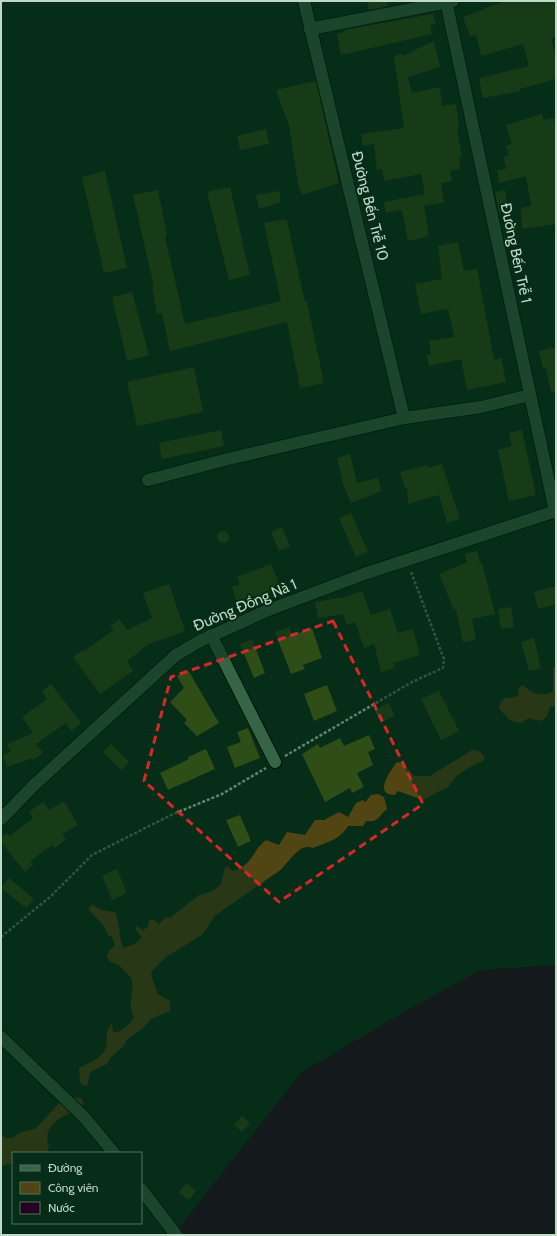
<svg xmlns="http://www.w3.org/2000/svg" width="557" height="1236" font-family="Cabin,sans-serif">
<rect width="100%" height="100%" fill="#062d17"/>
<g fill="#524514">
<path d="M556,666V706L550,707L547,717L540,721L529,718L520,723L511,721L499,709L500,703L505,698H512L519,695L518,688L523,685C530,693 544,698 553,691V668Z"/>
<path d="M472,750L479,751L485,757L483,761L470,767L456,776L448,787L423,800L398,791L395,795C372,795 391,770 397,762L404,764L414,776H430Z"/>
<path d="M378,794L384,797L387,809C378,816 379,823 366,821L363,826H348C340,840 327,842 313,848C299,842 289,863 279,871L216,915C210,921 208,928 202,935L166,957L152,971L151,976L158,994L170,1001V1011L151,1019L142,1029L127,1039L124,1046L110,1058L107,1064L90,1072L87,1086L82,1085L80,1082L79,1068C87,1064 104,1057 106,1047C108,1036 104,1033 112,1023L113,1032C123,1033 127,1026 134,1018C126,1001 136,995 131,978L119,965L109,961L107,956L109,951L115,945L112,937L108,935C106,925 96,918 89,910V907L93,905L101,910L115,912C121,923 118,936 123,948L133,945L142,938L136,930V926L143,930L148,927L149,921L153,919L159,924L166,917L170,918L199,895L213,891L221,884L225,867H229L233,871C253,865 252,850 266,840L279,845L287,832L305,835L315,820H324L339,812L348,817L356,803L363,800L365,802L371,795Z"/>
<path d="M65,1097L82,1098L83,1105L79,1110C63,1114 41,1127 49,1146L47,1153H13V1163L1,1166V1135L6,1138H12L21,1132L35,1129Z"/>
</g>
<polygon fill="#260021" points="556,965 556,1235 173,1235 301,1073 407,1010 481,970"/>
<g fill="#2e4d17">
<polygon points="367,1 387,1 388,6 369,10"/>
<polygon points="506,1 554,1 556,9 556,37 551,38 556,59 556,79 520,89 520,91 483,98 479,78 529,66 523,44 481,56 476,35 470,36 463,17 486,9 485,8"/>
<polygon points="433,14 436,24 430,25 432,34 341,55 337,34 344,32 344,30"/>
<polygon points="434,41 440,67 408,77 412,93 440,87 442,106 456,104 459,129 457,129 462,156 459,157 460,169 450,171 452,181 441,183 444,202 424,206 429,236 408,241 402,210 386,213 384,202 425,194 421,174 384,181 382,169 377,170 374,144 363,146 361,134 404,128 394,56 402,54 402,56"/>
<polygon points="316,81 339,183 302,195 298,184 289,125 276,90"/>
<polygon points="542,114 543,120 554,118 556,131 556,224 522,229 521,208 531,206 526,176 499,183 497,170 506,169 503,156 509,156 506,146 512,144 506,125"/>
<polygon points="266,129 269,144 240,150 237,136"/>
<polygon points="105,171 127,268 104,273 82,177"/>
<polygon points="230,187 250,275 229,280 207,192"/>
<polygon points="158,190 167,236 165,237 185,324 281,301 264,223 285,219 287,221 305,302 307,302 324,383 300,388 287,322 170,351 162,313 157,314 152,287 154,287 133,195"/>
<polygon points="505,190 509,211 499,213 495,192"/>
<polygon points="279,191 281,202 259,209 256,195"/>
<polygon points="458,242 464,271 477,269 494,360 501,358 506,382 467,390 461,359 429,366 427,355 431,354 429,341 454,337 448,309 421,314 415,284 442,279 438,246"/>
<polygon points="132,292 149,355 127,361 112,297"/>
<polygon points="556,347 556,392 551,392 546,368 543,368 539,351"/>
<polygon points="194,367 203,412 137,426 127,382"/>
<polygon points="221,430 224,446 162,459 159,443"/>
<polygon points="522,430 536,495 509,501 498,450 512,446 509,433"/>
<polygon points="350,454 357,483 378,478 381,491 351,503 343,484 337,458"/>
<polygon points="442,464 460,519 447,523 439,495 408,504 407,488 405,488 400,472 428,465 429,468"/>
<polygon points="351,513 368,552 356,557 339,518"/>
<polygon points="282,527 290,546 279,551 271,532"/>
<circle cx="223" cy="537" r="6"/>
<polygon points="477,551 480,563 482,563 495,614 472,619 476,640 463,642 456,609 454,610 439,574 467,562 465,554"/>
<polygon points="271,564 281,589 259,597 260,601 239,609 232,587 240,584 237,577"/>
<polygon points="169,584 185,631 149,644 127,661 133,671 100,694 73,657 83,650 84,651 114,630 110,626 119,619 127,630 152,618 143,593"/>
<polygon points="556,586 556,604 538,609 534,592"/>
<polygon points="362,591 371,615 390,609 398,633 413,629 420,655 393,663 395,668 381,672 374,644 364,648 355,622 347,625 343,614 318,618 315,602 345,597"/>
<polygon points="511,607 514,627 501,629 498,609"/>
<polygon points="289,627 292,635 312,628 322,658 303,665 305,669 291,674 275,632"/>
<polygon points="534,638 541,668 529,671 521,642"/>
<polygon points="252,639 265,673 254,678 240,644"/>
<polygon points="188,670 219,723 197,736 184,723 187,720 170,702 184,688 177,676"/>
<polygon points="51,684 81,723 71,731 66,723 36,744 43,753 33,760 32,758 7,767 3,755 11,752 7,744 33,733 22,717 47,699 42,691"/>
<polygon points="327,685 337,711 314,721 304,694"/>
<polygon points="439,691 459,731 441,740 421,699"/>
<polygon points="389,703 395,716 381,722 375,710"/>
<polygon points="248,728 260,758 235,768 227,747 241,742 237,732"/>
<polygon points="369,735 375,749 368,752 373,765 357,773 364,787 352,793 350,788 325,802 302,754 318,744 320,748 340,738 344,746"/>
<polygon points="111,744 129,762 121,770 103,752"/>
<polygon points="206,749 215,769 168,790 160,773 189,759 188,757"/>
<polygon points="64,801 78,825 62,834 66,839 55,848 52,845 30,861 33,865 25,872 1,842 1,838 7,833 10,836 33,818 29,812 43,802 49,810"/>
<polygon points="240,815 251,841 238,847 226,820"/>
<polygon points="117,869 127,893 112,900 102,876"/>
<polygon points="9,878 34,899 26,908 1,888"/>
<polygon points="242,1116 250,1123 242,1132 234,1125"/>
<polygon points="186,1183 196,1191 189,1200 179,1193"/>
</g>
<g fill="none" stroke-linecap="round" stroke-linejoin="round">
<defs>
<g id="minor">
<polyline points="304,1 404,418"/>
<polyline points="446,1 555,511"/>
<polyline points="310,29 453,1"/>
<polyline points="148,480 228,459 404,418 481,407 530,395"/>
<polyline points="211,635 275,762"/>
<polyline points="1,819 34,785 153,676 176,655 200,641 266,611 364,574 556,511"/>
<polyline points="1,1037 84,1117 114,1153"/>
<polyline points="141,1189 176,1235"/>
</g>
</defs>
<use href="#minor" stroke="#001305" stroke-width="14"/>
<g stroke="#658470" stroke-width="2.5" stroke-dasharray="3 2" stroke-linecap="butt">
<polyline points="285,756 412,682 443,668 444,659 411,572"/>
<polyline points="1,937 50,897 92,855 171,815 222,794 266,768"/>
</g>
<use href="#minor" stroke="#356546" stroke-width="12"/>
</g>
<path d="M0 0H557V1236H0ZM333,621L423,804L279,902L144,781L171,677Z" fill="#062d17" fill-opacity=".55" fill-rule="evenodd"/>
<path fill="none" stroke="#d62828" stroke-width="3" stroke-dasharray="8 5" stroke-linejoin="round" d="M333,621L423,804L279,902L144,781L171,677Z"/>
<g text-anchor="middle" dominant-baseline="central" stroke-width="4" stroke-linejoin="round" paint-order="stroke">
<g font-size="15" fill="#c1dac8" stroke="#062d17">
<text transform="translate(370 206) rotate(76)">Đường Bến Trễ 10</text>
<text transform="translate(516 253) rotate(78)">Đường Bến Trễ 1</text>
<text transform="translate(245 605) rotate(-23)">Đường Đồng Nà 1</text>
</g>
</g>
<rect width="557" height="1236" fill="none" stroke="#c1dac8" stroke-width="4"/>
<rect x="12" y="1152" width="130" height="72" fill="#062d17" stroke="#51725e"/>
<rect x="20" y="1165" width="20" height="6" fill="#356546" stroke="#51725e"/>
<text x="48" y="1172" font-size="12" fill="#c1dac8">Đường</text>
<rect x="20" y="1182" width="20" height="12" fill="#524514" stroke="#51725e"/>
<text x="48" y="1192" font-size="12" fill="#c1dac8">Công viên</text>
<rect x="20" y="1202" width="20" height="12" fill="#260021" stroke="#51725e"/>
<text x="48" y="1212" font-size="12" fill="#c1dac8">Nước</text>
</svg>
